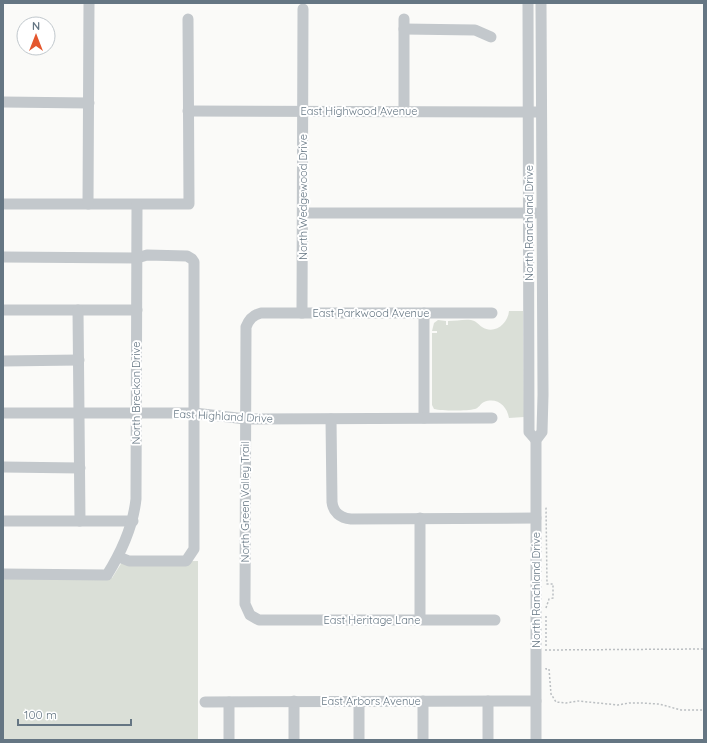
<svg xmlns="http://www.w3.org/2000/svg" width="707" height="743" font-family="Quicksand,sans-serif">
<rect width="100%" height="100%" fill="#fafaf8"/>
<g fill="#dadfd7">
<path d="M509,311H523L524,417L509,418C507,406 497,397 484,402C480,404 479,408 475,409C467,411 442,411 434,409L432,405V333H437V331H432L434,323L438,320L446,321V325H448V321C456,321 464,319 471,320C476,321 478,324 482,327C494,335 508,324 509,311Z"/>
<polygon points="198,561 198,740 3,740 3,577 112,578 122,562"/>
</g>
<g fill="none" stroke-linecap="round" stroke-linejoin="round">
<g stroke="#bbbfc2" stroke-width="1.5" stroke-dasharray="2 2" stroke-linecap="butt">
<polyline points="546,608 549,599 553,598 553,584 547,584 546,506"/>
<polyline points="546,646 546,616"/>
<polyline points="545,650 704,649"/>
<polyline points="546,668 546,669 549,669 551,694 556,702 566,703 578,701 618,705 629,703 641,703 659,704 681,710 704,710"/>
</g>
<g stroke="#c3c8cc" stroke-width="11">
<polyline points="528,3 529,432 536,440"/>
<polyline points="404,29 475,30 491,37"/>
<polyline points="3,102 89,103"/>
<polyline points="188,111 536,112"/>
<polyline points="404,111 404,19"/>
<polyline points="3,204 189,204 188,19"/>
<polyline points="88,204 89,3"/>
<polyline points="303,213 536,213"/>
<polyline points="3,257 137,258 147,255 187,256 192,259 194,262 194,549 186,561 129,561 119,557"/>
<polyline points="3,310 137,310"/>
<polyline points="78,310 80,521"/>
<polyline points="302,313 303,9"/>
<polyline points="424,313 424,418"/>
<path d="M492,313H261C253,315 249,319 246,327L245,604L250,615L259,620H495"/>
<polyline points="3,361 79,360"/>
<polyline points="3,413 194,413 246,419 492,418"/>
<path d="M331,419L332,502C333,512 340,518 351,519L536,518"/>
<polyline points="3,467 80,468"/>
<polyline points="3,521 133,521"/>
<path d="M3,574L107,575C122,551 133,527 136,499L137,205"/>
<polyline points="420,619 420,518"/>
<polyline points="294,701 294,740"/>
<polyline points="359,701 359,740"/>
<polyline points="423,701 423,740"/>
<polyline points="488,701 488,740"/>
<polyline points="205,702 536,701"/>
<polyline points="229,702 229,740"/>
<polyline points="536,740 536,440 542,432 543,395 541,3"/>
</g>
</g>
<g text-anchor="middle" dominant-baseline="central" stroke-width="4" stroke-linejoin="round" paint-order="stroke">
<g font-size="11" fill="#657683" stroke="#fff">
<text x="359" y="111">East Highwood Avenue</text>
<text transform="translate(303 197) rotate(-90)">North Wedgewood Drive</text>
<text transform="translate(529 223) rotate(-90)">North Ranchland Drive</text>
<text x="371" y="313">East Parkwood Avenue</text>
<text transform="translate(136 393) rotate(-90)">North Breckon Drive</text>
<text transform="translate(223 416) rotate(3)">East Highland Drive</text>
<text transform="translate(245 502) rotate(-90)">North Green Valley Trail</text>
<text transform="translate(536 590) rotate(-90)">North Ranchland Drive</text>
<text x="372" y="620">East Heritage Lane</text>
<text x="371" y="701">East Arbors Avenue</text>
</g>
</g>
<rect width="707" height="743" fill="none" stroke="#657683" stroke-width="8"/>
<g transform="translate(36 36)"><circle r="19" fill="#ffffff" stroke="#c1c8cd"/>
<path d="M0-3L7 15L0 10L-7 15Z" fill="#e4572e"/>
<text y="-6" font-size="11" font-weight="bold" text-anchor="middle" fill="#657683">N</text>
</g>
<path d="M18 719v6h113v-6" fill="none" stroke="#657683" stroke-width="2"/>
<text x="24" y="719" font-size="12" fill="#657683" stroke="#ffffff" stroke-width="3" paint-order="stroke">100 m</text>
</svg>
